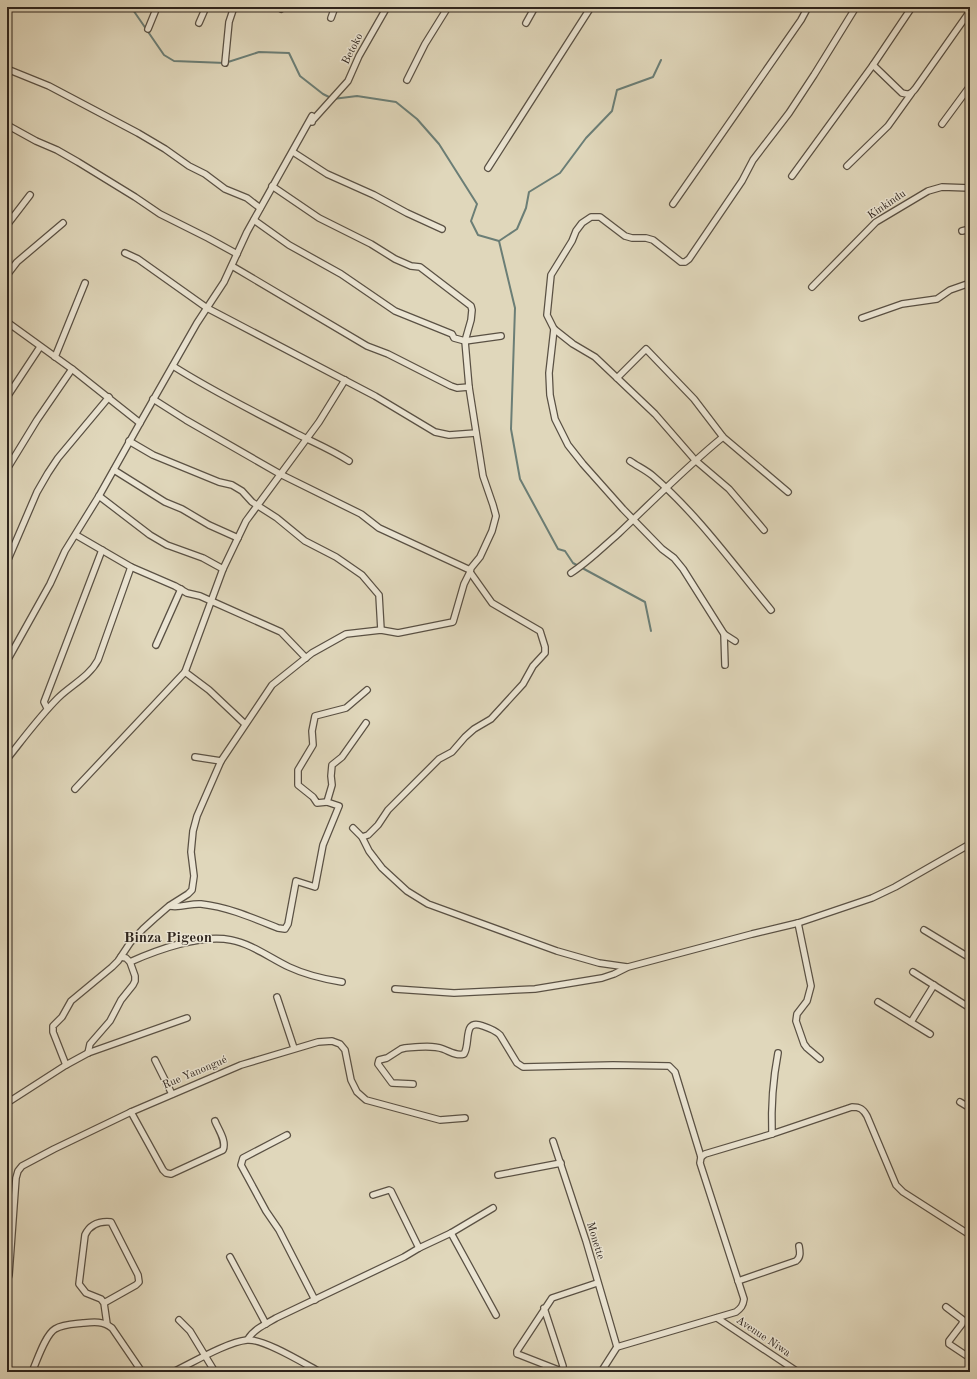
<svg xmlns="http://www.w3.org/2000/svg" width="977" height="1379" font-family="'Old Standard TT',serif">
<rect width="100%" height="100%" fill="#e0d7bb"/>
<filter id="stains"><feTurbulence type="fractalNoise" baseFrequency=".005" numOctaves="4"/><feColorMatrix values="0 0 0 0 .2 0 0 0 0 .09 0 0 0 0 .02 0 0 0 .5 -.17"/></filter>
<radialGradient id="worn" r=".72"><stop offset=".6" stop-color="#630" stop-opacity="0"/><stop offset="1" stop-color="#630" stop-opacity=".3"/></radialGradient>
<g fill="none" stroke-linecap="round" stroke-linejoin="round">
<g stroke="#6b7e76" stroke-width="2">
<polyline points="27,7 30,10 45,7"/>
<polyline points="131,7 164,55 174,61 225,63 259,52 289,53 300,76 323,94 333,99 357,96 396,102 417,119 439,144 477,204 471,221 478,235 499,241"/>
<polyline points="499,241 515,308 511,429 520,479 558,549 565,551 573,563 645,602 651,631"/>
<polyline points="499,241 517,229 526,208 529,192 560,173 586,138 612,111 617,90 653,77 661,60"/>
</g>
<defs>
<g id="street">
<polyline points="281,9 282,7"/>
<polyline points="331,18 335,7"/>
<polyline points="199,23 206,7"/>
<polyline points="526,23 535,7"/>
<polyline points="148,29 157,7"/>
<polyline points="225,63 229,22 234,7"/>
<path d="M873,65L902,93C909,95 911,94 915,89L970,11"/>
<polyline points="7,69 49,86 138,133 165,149 189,166 205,174 225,189 247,198 260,208"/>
<polyline points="407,80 425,44 448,7"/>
<polyline points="312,121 348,81 359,56 387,7"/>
<polyline points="942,124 970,86"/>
<polyline points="7,125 36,141 57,150 78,162 135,197 160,214 208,238 237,254"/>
<polyline points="293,152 327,174 374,195 407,213 442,229"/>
<polyline points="847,166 888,126 911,94"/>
<polyline points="488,168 591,7"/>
<polyline points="792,176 873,65 912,7"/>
<polyline points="673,204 801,20 808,7"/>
<polyline points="254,220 289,245 341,274 395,311 452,334 454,338 465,341 501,336"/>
<polyline points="7,225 30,195"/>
<polyline points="962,231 970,229"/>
<polyline points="125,253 138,259 207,308 375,396 435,432 449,435 476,433"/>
<polyline points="232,266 367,346 388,354 451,386 457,388 469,387"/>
<polyline points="7,275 17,262 63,223"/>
<polyline points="812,287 876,222 928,191 942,187 970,188"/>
<polyline points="862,318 902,304 937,299 950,290 970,283"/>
<polyline points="7,322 72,369 140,423"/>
<polyline points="554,329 549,373 550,395 555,419 568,445 583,464 623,509 662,549 674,558 683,569 724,634 735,641"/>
<polyline points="55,357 85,283"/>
<path d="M173,366C212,391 255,412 297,434C315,443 332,450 349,461"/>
<polyline points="617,378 646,349 694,399 723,437 788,492"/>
<polyline points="7,397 40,347"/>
<polyline points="153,399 186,420 280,474 361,514 379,528 470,570"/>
<polyline points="129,441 153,455 219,482 232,485 242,491 252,502 277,518 305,541 336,557 362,575 379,595 381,630"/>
<path d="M630,461C637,466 646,470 653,476C698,515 733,564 771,610"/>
<polyline points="7,469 37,420 72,369"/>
<polyline points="114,470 165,502 182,509 209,525 238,538"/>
<polyline points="99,496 150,535 167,545 203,558 223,569"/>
<polyline points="764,530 729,489 695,460 655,414 595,357 573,344 554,329 547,315 551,275 572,241 576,231 582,223 591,217 600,217 625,236 632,238 646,238 653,240 681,262 685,262 689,259 742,181 753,160 789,113 814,75 856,7"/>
<polyline points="76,535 131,567 175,586 187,593 200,596 281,632 306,658"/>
<polyline points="7,562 37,492 48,473 58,458 109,397"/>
<path d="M571,573C588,562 603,547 618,534C653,501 686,467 723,437"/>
<polyline points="724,634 725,665"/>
<polyline points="156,645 181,589"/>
<polyline points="7,661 50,584 65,551 99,496 140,423 197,323 224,282 247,232 312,116 312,122"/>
<polyline points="185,672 209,690 245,724"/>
<polyline points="47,708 44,702 102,550"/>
<polyline points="195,757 221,761"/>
<path d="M7,759C23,739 39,717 58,698C71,685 89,677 98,660L131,567"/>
<polyline points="75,789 185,672 223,569 246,521 319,422 345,380"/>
<polyline points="327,802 317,803 313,797 298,785 298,770 313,745 312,731 315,716 346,708 367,690"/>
<polyline points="353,828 362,837 369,851 382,868 407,891 428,904 557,951 599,963 627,967"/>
<polyline points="362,837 368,835 378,825 388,810 439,759 452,752 465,737 474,729 491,719 523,684 533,666 545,653 545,647 540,631 492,603 470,572"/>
<path d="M170,906C181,908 191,903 201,904C228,907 253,918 278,928L285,929L288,924L296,881L315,887L323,845L339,806L327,802L332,785L331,776L332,765L342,757L366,723"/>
<polyline points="798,923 811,986 807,1001 797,1014 796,1021 804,1044 807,1048 820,1059"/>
<polyline points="924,930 970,958"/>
<path d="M130,962C157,950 201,934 231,940C252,944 270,958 289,967C306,975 323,979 342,982"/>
<polyline points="913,972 970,1008"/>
<polyline points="395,989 454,993 535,989 602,978 614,974 628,967 752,934 798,923 872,898 895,887 970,844"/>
<polyline points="277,997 294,1048"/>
<polyline points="878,1002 930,1034"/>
<polyline points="911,1022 934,985"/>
<polyline points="88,1053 90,1044 110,1021 121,1000 133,985 135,981 135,976 130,962 126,958 121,957"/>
<polyline points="155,1060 172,1094"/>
<polyline points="66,1065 53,1032 53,1026 62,1017 71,1001 112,967 118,961 130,943 143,929 154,919 169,906 188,894 192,890 194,876 191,852 193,831 197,816 221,761 272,685 312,653 346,634 381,630 398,633 453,622 464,584 470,572 471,568 480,557 492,531 496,516 493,505 483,476 469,387 465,341 471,320 472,310 471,306 420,267 411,266 395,259 371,244 319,218 272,186"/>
<path d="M413,1084L392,1083L378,1064L379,1060L387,1058L401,1049L405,1048C418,1047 432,1045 443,1049C451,1052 456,1056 464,1054C471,1043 462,1018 483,1026C489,1028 495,1030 500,1035L517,1063L523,1067L613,1065L669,1066L675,1072L701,1157L700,1163L744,1299C743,1306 741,1308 736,1312L617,1347L601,1372"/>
<polyline points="960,1102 970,1108"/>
<polyline points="7,1103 66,1065 88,1053 187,1018"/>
<path d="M131,1112L163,1170L166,1173L171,1174L223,1150C227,1141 218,1129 215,1121"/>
<path d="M772,1134C771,1106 773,1079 778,1053"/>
<polyline points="287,1135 243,1158 241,1165 266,1211 279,1230 315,1300"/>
<polyline points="553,1141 586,1241 617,1347"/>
<path d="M701,1157L705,1154L772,1134L852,1107C860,1107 863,1109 867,1116L896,1185L903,1192L970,1235"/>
<polyline points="498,1175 561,1163"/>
<polyline points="373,1195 389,1190 391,1191 419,1248"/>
<polyline points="451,1233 496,1315"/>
<polyline points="230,1257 266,1324"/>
<path d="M738,1281L796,1261C801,1257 800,1252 799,1246"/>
<polyline points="7,1282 9,1275 16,1178 18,1171 22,1166 54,1149 131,1112 241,1065 318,1042 332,1041 340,1044 345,1050 351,1080 357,1092 366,1100 440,1120 465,1118"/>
<path d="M104,1303L136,1285L139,1282L138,1275L111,1222C100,1221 90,1224 85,1235L79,1284L86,1293L101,1299L104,1303L107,1324"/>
<polyline points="946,1307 963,1320 962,1324 949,1341 949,1344 970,1358"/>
<polyline points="544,1308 563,1366 563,1369 561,1371 520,1355 517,1354 517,1351 552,1298 597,1283"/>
<polyline points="717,1318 798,1372"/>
<polyline points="179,1320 190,1331 215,1372"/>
<path d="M248,1339C254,1329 266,1324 276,1318L404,1257L419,1248L451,1233L493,1208"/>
<path d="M32,1372C37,1361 45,1335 55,1329C63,1324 74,1324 83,1323C94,1322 103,1321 112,1328L142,1372"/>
<path d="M173,1372C192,1363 227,1342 247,1340C263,1338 305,1364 320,1372"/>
</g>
</defs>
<use href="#street" stroke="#5a5144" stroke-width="8"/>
<use href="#street" stroke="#ebe5d3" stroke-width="5.5"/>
</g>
<g text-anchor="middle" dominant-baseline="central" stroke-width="3" stroke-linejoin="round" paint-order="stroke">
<g font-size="11" fill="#2e241d" stroke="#ebe5d3">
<text transform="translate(353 49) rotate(-63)">Betoko</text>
<text transform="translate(887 205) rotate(-34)">Kinkindu</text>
<text transform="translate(195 1073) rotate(-23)">Rue Yanongué</text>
<text transform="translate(595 1241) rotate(73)">Monette</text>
<text transform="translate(763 1337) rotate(34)">Avenue Niwa</text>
</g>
<g font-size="15" font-weight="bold" fill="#2e241d" stroke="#ebe5d3">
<text x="168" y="938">Binza Pigeon</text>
</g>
</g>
<rect width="977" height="1379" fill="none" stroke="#e0d7bb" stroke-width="24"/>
<rect x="8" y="8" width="961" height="1363" fill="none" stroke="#2e241d" stroke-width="2"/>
<rect x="12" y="12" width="953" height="1355" fill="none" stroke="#2e241d"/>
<rect width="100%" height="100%" filter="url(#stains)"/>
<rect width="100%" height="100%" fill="url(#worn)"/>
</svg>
